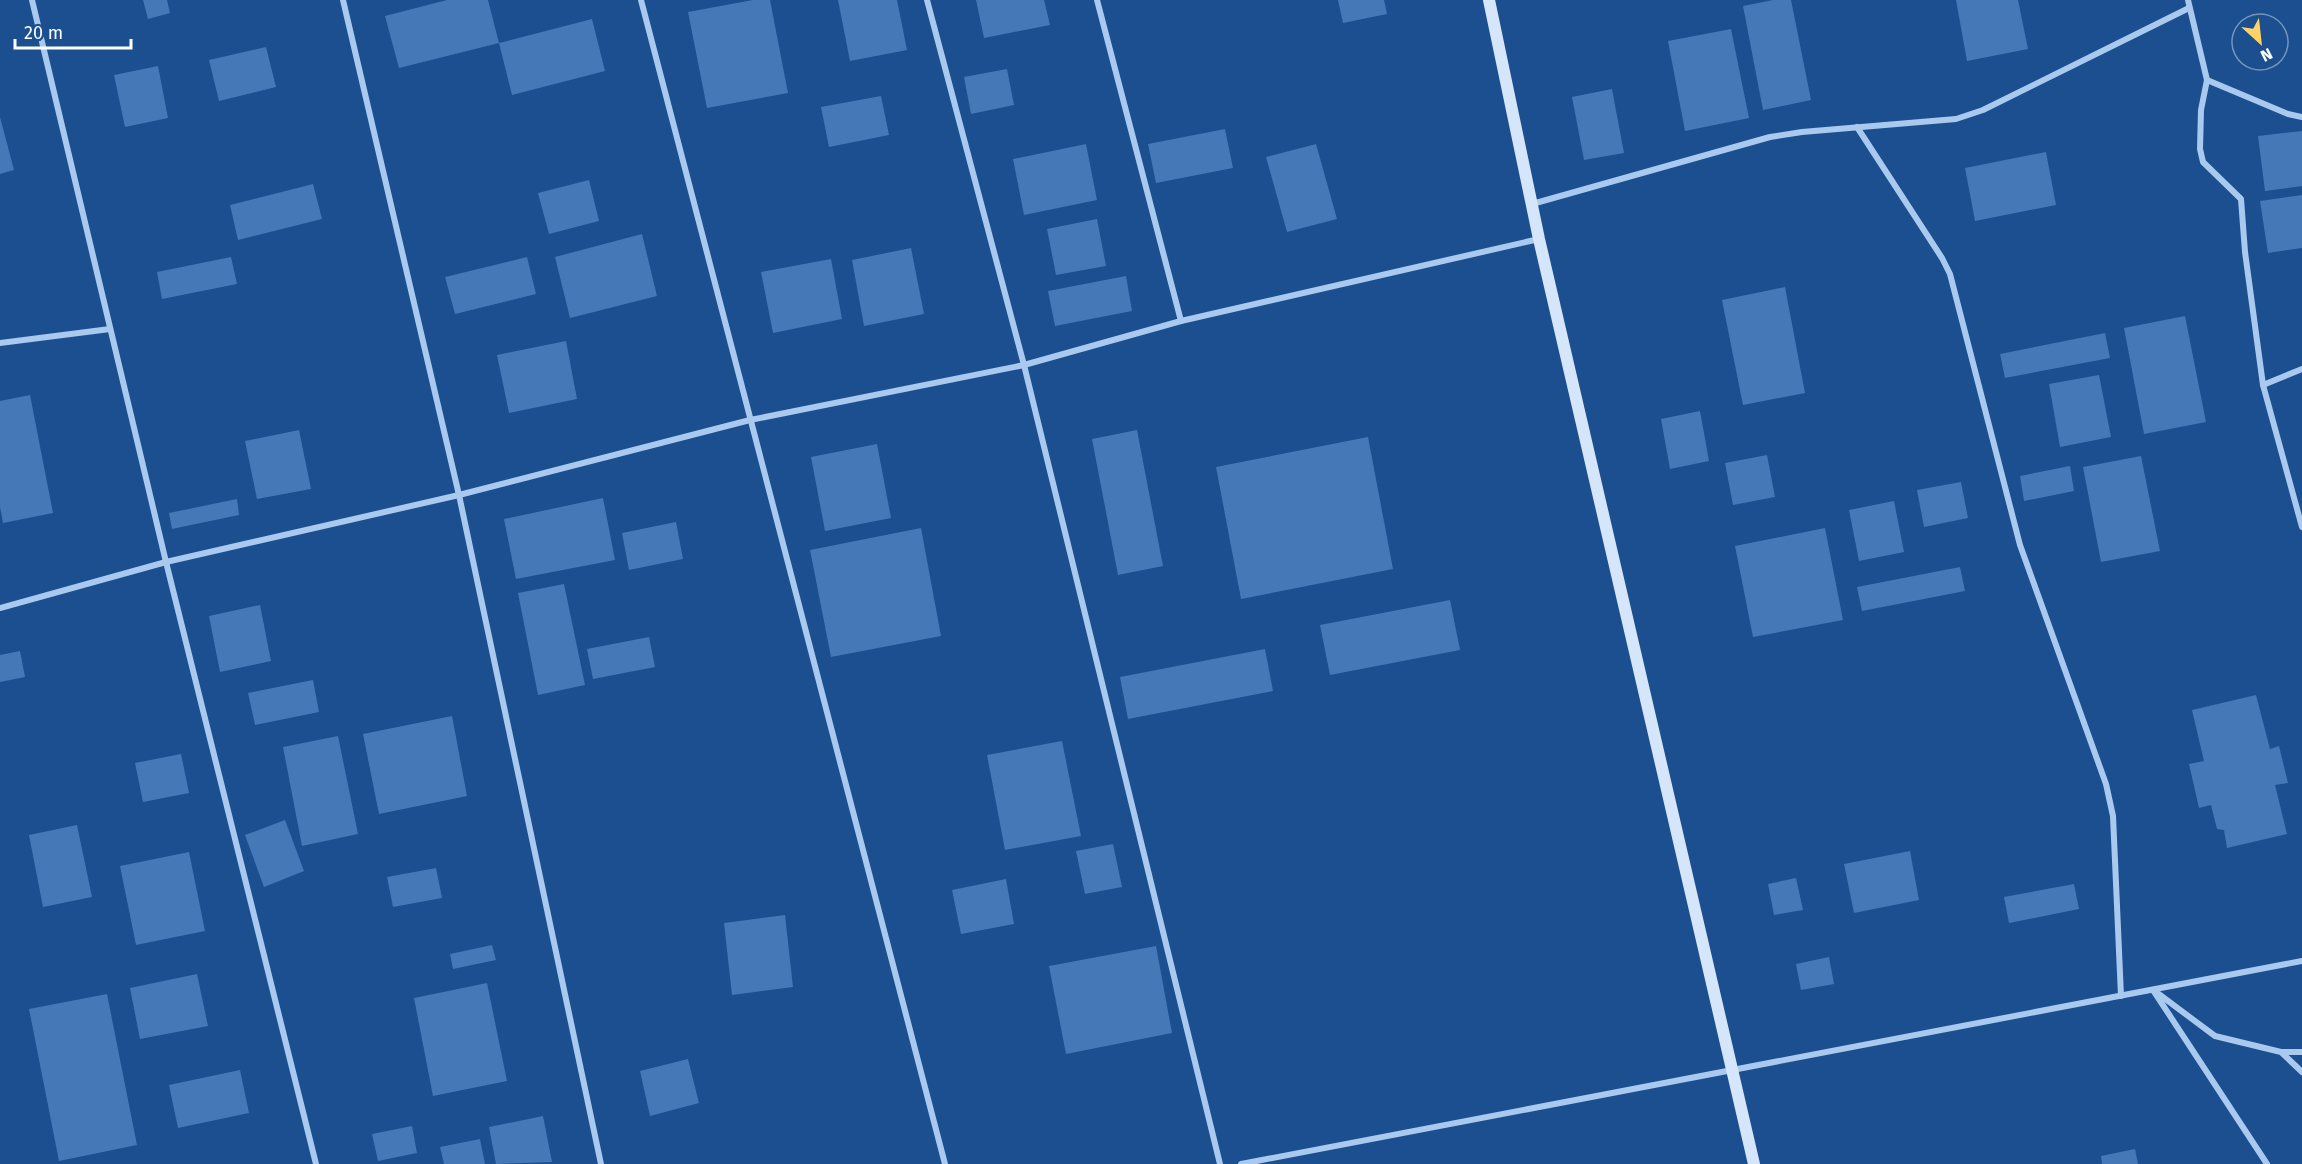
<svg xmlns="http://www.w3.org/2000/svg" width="2302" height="1164" font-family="'Fira Sans',sans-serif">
<rect width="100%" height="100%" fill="#1b4f8f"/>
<g fill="#4478b7">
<polygon points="143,0 167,0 170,13 148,19"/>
<polygon points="447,0 488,0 499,43 399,68 385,16"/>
<polygon points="753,0 770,0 788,93 707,108 688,12"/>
<polygon points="838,0 897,0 907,50 850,61"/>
<polygon points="976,0 1044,0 1050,25 984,38"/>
<polygon points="1338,0 1384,0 1387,14 1343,23"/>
<polygon points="1773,0 1791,0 1811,100 1763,110 1743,6"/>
<polygon points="1956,0 2018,0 2028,49 1967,61"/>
<polygon points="592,19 605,71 512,95 499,43"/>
<polygon points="1731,29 1749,118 1685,131 1668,41"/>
<polygon points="266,47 276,87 219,101 209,60"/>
<polygon points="158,66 168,118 125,127 114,75"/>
<polygon points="1007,69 1014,105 971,114 964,77"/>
<polygon points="1612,89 1624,153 1584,160 1572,97"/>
<polygon points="881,96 889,135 829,147 821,107"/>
<polygon points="0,117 14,170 0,174"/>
<polygon points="1225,129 1233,168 1156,183 1148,144"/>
<polygon points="2302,131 2302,186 2265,191 2258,136"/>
<polygon points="1086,144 1097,200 1024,215 1013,159"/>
<polygon points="1316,144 1337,219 1287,232 1266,157"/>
<polygon points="2046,152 2056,205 1975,221 1965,168"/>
<polygon points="589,180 599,221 549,234 538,193"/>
<polygon points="313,184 322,219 238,240 230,205"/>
<polygon points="2302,195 2302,248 2268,253 2260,201"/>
<polygon points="1097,219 1106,266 1056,275 1047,229"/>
<polygon points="642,234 657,296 570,318 555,257"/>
<polygon points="911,248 924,314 864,326 852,260"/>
<polygon points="231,257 237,284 162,299 157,272"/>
<polygon points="527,257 536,294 455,314 445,277"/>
<polygon points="831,259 842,319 773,333 761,272"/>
<polygon points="1126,276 1132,311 1055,326 1048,291"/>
<polygon points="1785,287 1805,393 1743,405 1722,300"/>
<polygon points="2185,316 2206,422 2144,434 2124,328"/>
<polygon points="2105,333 2110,358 2005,378 2000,354"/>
<polygon points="566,341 577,399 509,413 497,355"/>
<polygon points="2099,375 2111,437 2060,447 2049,384"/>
<polygon points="30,395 53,513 3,523 0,507 0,401"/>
<polygon points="1700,411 1709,461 1670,469 1661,419"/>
<polygon points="299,430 311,489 257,499 245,441"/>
<polygon points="1137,430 1163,566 1118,575 1092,439"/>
<polygon points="1368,437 1393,569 1241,599 1216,467"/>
<polygon points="877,444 891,518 825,531 811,457"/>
<polygon points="1767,455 1775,497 1733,505 1725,463"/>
<polygon points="2141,456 2160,551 2101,562 2083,467"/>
<polygon points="2070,466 2074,491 2024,501 2020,476"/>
<polygon points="1961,482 1968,518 1924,527 1917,490"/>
<polygon points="603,498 615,560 516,579 504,519"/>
<polygon points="237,499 239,515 172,529 169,513"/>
<polygon points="1894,501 1904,552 1859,561 1849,510"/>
<polygon points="676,522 683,559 629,570 622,533"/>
<polygon points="921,528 941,636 831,657 810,550"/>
<polygon points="1825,528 1843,620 1753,637 1735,546"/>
<polygon points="1960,567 1965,591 1862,611 1857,587"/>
<polygon points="564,584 585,685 538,695 518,593"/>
<polygon points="1450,600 1460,650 1330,675 1320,625"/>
<polygon points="260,605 271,661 220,672 209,616"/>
<polygon points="649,637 655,667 593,679 587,649"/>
<polygon points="1265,649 1273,691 1128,719 1120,677"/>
<polygon points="20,651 25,677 0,682 0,655"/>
<polygon points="313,680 319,712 255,725 248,693"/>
<polygon points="2256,695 2270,749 2279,746 2288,783 2275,785 2287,834 2227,848 2224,830 2217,829 2211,805 2199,808 2189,764 2204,761 2192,710"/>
<polygon points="452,716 467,796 379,814 363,734"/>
<polygon points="338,736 358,834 302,846 283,747"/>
<polygon points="1062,741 1081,836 1005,850 987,755"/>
<polygon points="181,754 189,793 143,802 135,763"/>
<polygon points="285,820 304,871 264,887 245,835"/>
<polygon points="77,825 92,897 43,907 29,835"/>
<polygon points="1113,844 1122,887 1085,894 1076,851"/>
<polygon points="1910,851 1919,900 1854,913 1844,864"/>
<polygon points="189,852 205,931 136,945 120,866"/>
<polygon points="436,868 442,898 393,907 387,877"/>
<polygon points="1796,878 1803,910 1774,915 1768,884"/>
<polygon points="1006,879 1014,924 961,934 952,890"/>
<polygon points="2074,884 2079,909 2009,923 2004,897"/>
<polygon points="785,915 793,987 732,995 724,923"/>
<polygon points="492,945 496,960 453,969 450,954"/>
<polygon points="1156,946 1172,1033 1066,1054 1049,966"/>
<polygon points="1829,957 1834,984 1801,990 1796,964"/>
<polygon points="197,974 208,1026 140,1039 130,988"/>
<polygon points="487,983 507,1081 433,1096 414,998"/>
<polygon points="107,994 137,1145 59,1161 29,1009"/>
<polygon points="688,1059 699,1103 650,1116 640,1071"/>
<polygon points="240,1070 249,1113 178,1128 169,1085"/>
<polygon points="543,1116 552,1162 496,1164 489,1127"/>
<polygon points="412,1126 417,1153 378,1161 372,1134"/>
<polygon points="480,1139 485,1164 444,1164 440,1147"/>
<polygon points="2135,1149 2138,1164 2102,1164 2101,1156"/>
</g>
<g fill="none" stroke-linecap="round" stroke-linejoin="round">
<g stroke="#a9c9ee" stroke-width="6">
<polyline points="32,0 166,562 316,1164"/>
<polyline points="343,0 459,495 601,1164"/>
<polyline points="641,0 945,1164"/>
<polyline points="927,0 1024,365 1220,1164"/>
<polyline points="1097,0 1181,321"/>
<polyline points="2188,0 2207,80 2201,110 2200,149 2203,162 2241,199 2245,252 2263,385 2302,527"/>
<polyline points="2207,80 2288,114 2302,117"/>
<polyline points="1857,127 1942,258 1950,274 2020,545 2106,784 2113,816 2121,996"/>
<polyline points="1532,204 1770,137 1802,132 1956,119 1983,110 2189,8"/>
<polyline points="0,343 110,329"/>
<polyline points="2263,385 2302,369"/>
<polyline points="0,608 166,562 459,495 750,420 1024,365 1181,321 1539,239"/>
<polyline points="2153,990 2267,1164"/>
<polyline points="2156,992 2215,1036 2281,1052 2302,1072"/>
<polyline points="2282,1052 2302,1052"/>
<polyline points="1241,1164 2302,961"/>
</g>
<polyline stroke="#d6e6fa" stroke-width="12" points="1489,0 1539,239 1754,1164"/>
</g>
<g transform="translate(2260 42) rotate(153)"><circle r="28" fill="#1b4f8f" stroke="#7695bc" stroke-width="1.5"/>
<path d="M0-4.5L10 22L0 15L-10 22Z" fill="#ffd166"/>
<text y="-9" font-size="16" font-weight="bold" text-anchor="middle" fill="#ffffff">N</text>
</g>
<path d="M15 39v9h116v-9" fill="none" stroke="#ffffff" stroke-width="3"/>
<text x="24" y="39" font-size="18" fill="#ffffff" stroke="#1b4f8f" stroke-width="4.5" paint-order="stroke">20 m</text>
</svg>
